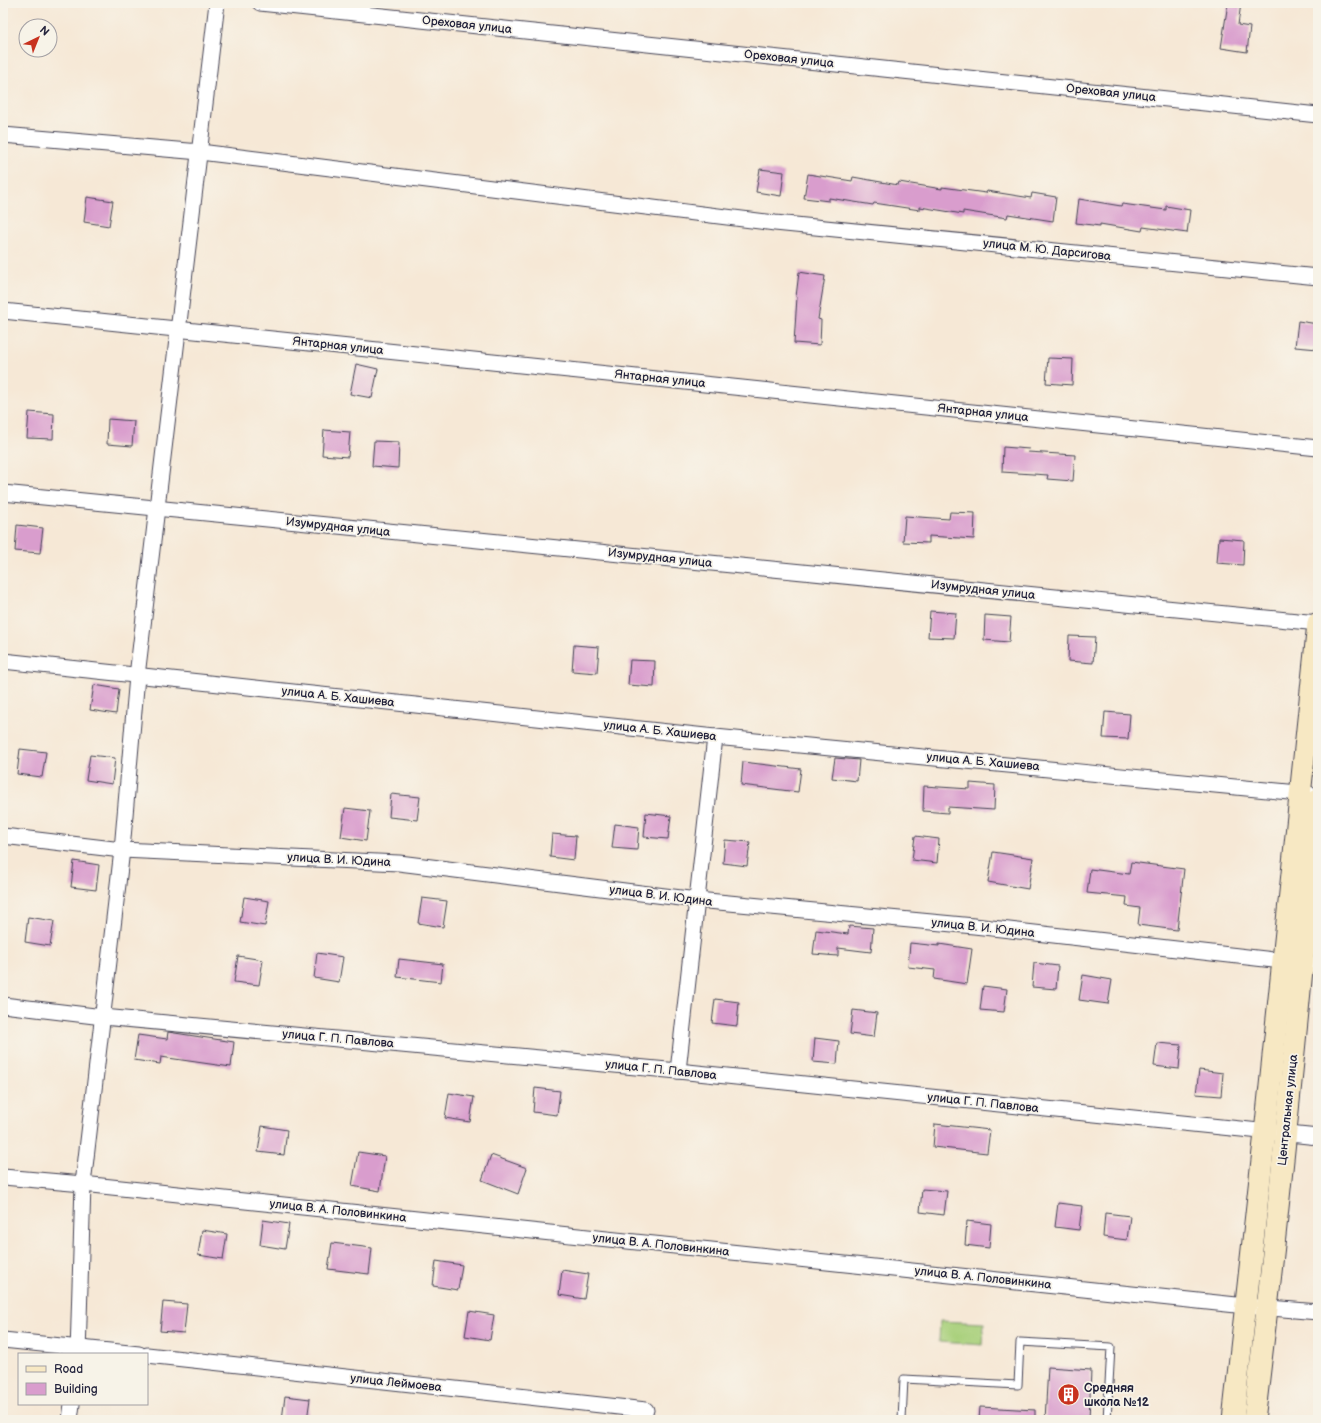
<svg xmlns="http://www.w3.org/2000/svg" width="1321" height="1423" font-family="'Balsamiq Sans',sans-serif">
<rect width="100%" height="100%" fill="#f7f3e8"/>
<filter id="ink" filterUnits="userSpaceOnUse"><feTurbulence type="fractalNoise" baseFrequency=".025" numOctaves="2"/><feDisplacementMap in="SourceGraphic" scale="8" xChannelSelector="R" yChannelSelector="G"/><feConvolveMatrix kernelMatrix="1 2 1 2 8 2 1 2 1" color-interpolation-filters="sRGB"/></filter>
<filter id="wash" filterUnits="userSpaceOnUse"><feTurbulence type="fractalNoise" baseFrequency=".012" numOctaves="4" result="noise"/><feDisplacementMap in="SourceGraphic" scale="16" xChannelSelector="R" yChannelSelector="G"/><feGaussianBlur stdDeviation="0.9" result="paint"/><feColorMatrix in="noise" values="0 0 0 0 0 0 0 0 0 0 0 0 0 0 0 0 0 1.4 0 .05"/><feComposite in="paint" operator="in"/></filter>
<g filter="url(#wash)">
<rect width="100%" height="100%" fill="#f6e8d6"/>
<polygon fill="#a9d07b" stroke="#66795b" points="940,1321 984,1323 983,1345 939,1342"/>
<g id="blocks">
<g fill="#d99dcd">
<polygon points="1228,3 1241,3 1238,25 1250,27 1247,52 1221,48"/>
<polygon points="760,169 784,172 781,196 756,192"/>
<polygon points="808,174 852,181 853,177 898,185 899,182 942,189 942,187 986,193 987,191 1031,198 1032,193 1056,197 1053,221 1008,214 1007,218 963,211 963,214 920,207 920,210 874,203 873,205 829,198 829,201 804,198"/>
<polygon points="87,197 113,201 109,226 84,222"/>
<polygon points="1079,199 1121,206 1122,204 1166,210 1166,206 1190,210 1187,233 1143,227 1142,231 1100,224 1100,226 1076,223"/>
<polygon points="799,272 825,276 818,319 821,320 820,345 794,343 797,297 796,297"/>
<polygon points="1298,321 1318,324 1318,349 1295,347"/>
<polygon points="1048,358 1073,359 1072,385 1046,383"/>
<polygon points="356,364 378,369 372,398 350,394"/>
<polygon points="29,412 54,414 53,439 27,438"/>
<polygon points="108,419 134,421 132,446 107,444"/>
<polygon points="324,430 350,432 348,457 322,455"/>
<polygon points="374,441 399,442 398,468 372,466"/>
<polygon points="1003,447 1029,449 1028,452 1075,455 1073,481 1047,479 1048,475 1002,472"/>
<polygon points="950,512 975,513 974,539 929,536 929,543 903,542 905,516 949,519"/>
<polygon points="17,525 43,528 40,553 15,551"/>
<polygon points="1219,538 1244,540 1243,565 1217,563"/>
<polygon points="930,611 956,613 954,638 928,637"/>
<polygon points="985,615 1011,617 1009,642 984,640"/>
<polygon points="1069,636 1095,637 1093,663 1068,661"/>
<polygon points="574,645 599,647 597,673 572,671"/>
<polygon points="630,660 655,661 654,687 628,685"/>
<polygon points="94,685 119,689 116,714 90,710"/>
<polygon points="1105,712 1130,714 1128,739 1103,738"/>
<polygon points="20,749 46,752 42,777 17,774"/>
<polygon points="90,755 115,758 112,784 86,780"/>
<polygon points="835,758 859,760 857,781 832,778"/>
<polygon points="743,762 801,769 798,792 741,785"/>
<polygon points="970,783 995,785 994,810 948,807 948,813 923,811 924,786 970,789"/>
<polygon points="391,794 420,797 417,820 389,817"/>
<polygon points="345,808 370,811 366,841 341,837"/>
<polygon points="646,813 671,816 668,839 644,837"/>
<polygon points="615,824 639,827 637,850 612,848"/>
<polygon points="552,834 576,836 574,860 550,857"/>
<polygon points="915,836 939,839 937,863 912,860"/>
<polygon points="725,840 750,842 747,866 723,863"/>
<polygon points="993,852 1033,858 1028,889 988,882"/>
<polygon points="74,861 99,865 96,890 71,887"/>
<polygon points="1131,862 1184,869 1177,930 1138,925 1140,908 1126,906 1127,897 1087,893 1090,869 1129,874"/>
<polygon points="244,897 269,901 265,926 240,922"/>
<polygon points="422,898 447,901 443,927 418,923"/>
<polygon points="28,917 54,921 50,946 25,942"/>
<polygon points="849,926 873,928 871,952 838,948 838,956 813,954 816,930 848,934"/>
<polygon points="910,943 939,946 939,944 972,949 967,984 934,979 935,970 908,967"/>
<polygon points="317,953 343,957 339,982 314,978"/>
<polygon points="238,956 263,960 259,985 234,982"/>
<polygon points="399,959 443,964 441,982 397,977"/>
<polygon points="1034,963 1058,966 1056,989 1032,987"/>
<polygon points="1083,975 1112,980 1108,1004 1079,1000"/>
<polygon points="983,986 1007,989 1004,1012 980,1010"/>
<polygon points="715,999 739,1002 737,1026 712,1023"/>
<polygon points="853,1010 877,1013 874,1037 850,1034"/>
<polygon points="168,1032 234,1042 231,1067 161,1057 160,1064 134,1060 138,1035 167,1039"/>
<polygon points="815,1038 839,1041 837,1064 813,1062"/>
<polygon points="1157,1043 1181,1045 1179,1069 1154,1066"/>
<polygon points="1199,1070 1223,1073 1221,1096 1196,1094"/>
<polygon points="535,1088 560,1091 557,1115 533,1112"/>
<polygon points="449,1093 474,1097 470,1122 445,1118"/>
<polygon points="935,1124 990,1130 987,1153 933,1147"/>
<polygon points="262,1126 287,1130 284,1155 258,1152"/>
<polygon points="358,1152 385,1156 380,1191 352,1186"/>
<polygon points="491,1155 527,1168 518,1194 482,1180"/>
<polygon points="922,1189 947,1191 944,1215 920,1212"/>
<polygon points="1058,1203 1082,1206 1079,1230 1055,1227"/>
<polygon points="1105,1213 1130,1216 1127,1240 1103,1237"/>
<polygon points="263,1220 289,1224 285,1249 260,1245"/>
<polygon points="967,1221 991,1224 989,1248 965,1245"/>
<polygon points="202,1230 227,1234 223,1259 198,1255"/>
<polygon points="332,1243 372,1248 369,1274 328,1269"/>
<polygon points="436,1261 462,1265 458,1290 433,1286"/>
<polygon points="562,1270 588,1274 584,1299 559,1295"/>
<polygon points="163,1302 187,1304 184,1333 160,1331"/>
<polygon points="469,1311 494,1315 490,1340 465,1336"/>
<polygon points="1048,1367 1091,1370 1089,1420 1045,1420"/>
<polygon points="285,1396 310,1399 307,1420 282,1420"/>
<polygon points="980,1407 1035,1410 1035,1420 979,1420"/>
</g>
</g>
</g>
<g filter="url(#ink)">
<use href="#blocks" fill-opacity="0" stroke="#424052" stroke-width="1"/>
<g fill="none" stroke-linecap="round" stroke-linejoin="round">
<defs>
<polyline id="lane" points="902,1420 904,1379 1018,1385 1020,1342 1111,1347 1107,1420"/>
<g id="street">
<polyline points="260,3 1318,115"/>
<polyline points="3,135 200,152 775,223 1318,277"/>
<polyline points="3,311 1318,448"/>
<polyline points="3,493 1318,623"/>
<polyline points="3,661 715,737 1309,794"/>
<polyline points="3,836 122,850 399,863 697,900 974,926 1318,965"/>
<polyline points="3,1005 103,1017 678,1071 1318,1137"/>
<polyline points="678,1071 715,737"/>
<polyline points="3,1177 83,1184 1246,1306 1318,1312"/>
<polyline points="3,1340 139,1354"/>
<polyline points="78,1354 83,1184 122,850 137,676 217,3"/>
<polyline points="147,1355 646,1410"/>
<polyline points="70,1420 72,1404"/>
</g>
<g id="secondary">
<polyline points="1233,1420 1265,1133 1318,623"/>
<path d="M1254,1420C1279,1214 1299,1007 1318,800"/>
</g>
</defs>
<use href="#lane" stroke="#424052" stroke-width="9"/>
<use href="#street" stroke="#424052" stroke-width="17"/>
<use href="#secondary" stroke="#424052" stroke-width="23"/>
<use href="#lane" stroke="#fff" stroke-width="7"/>
<use href="#street" stroke="#fff" stroke-width="15"/>
<use href="#secondary" stroke="#f7e8c3" stroke-width="21"/>
</g>
</g>
<defs>
<symbol id="building-disc" viewBox="-11 -11 22 22"><circle r="9.5" fill="#c8321e" stroke="#f7f3e8"/><path d="M-4-6H4V6H1V3H-1V6H-4ZM-2.5-4.3h1.7v1.8h-1.7ZM.8-4.3h1.7v1.8H.8ZM-2.5-1h1.7V.8h-1.7ZM.8-1h1.7V.8H.8Z" fill="#fff"/></symbol>
</defs>
<g fill-rule="evenodd">
<use href="#building-disc" x="1056" y="1382" width="25" height="25"/>
</g>
<g text-anchor="middle" dominant-baseline="central" stroke-width="3.5" stroke-linejoin="round" paint-order="stroke">
<g font-size="12" fill="#22223b" stroke="#f7f3e8">
<text transform="translate(467 25) rotate(6)">Ореховая улица</text>
<text transform="translate(789 59) rotate(6)">Ореховая улица</text>
<text transform="translate(1111 93) rotate(6)">Ореховая улица</text>
<text transform="translate(1047 250) rotate(6)">улица М. Ю. Дарсигова</text>
<text transform="translate(338 346) rotate(6)">Янтарная улица</text>
<text transform="translate(660 379) rotate(6)">Янтарная улица</text>
<text transform="translate(983 413) rotate(6)">Янтарная улица</text>
<text transform="translate(338 527) rotate(6)">Изумрудная улица</text>
<text transform="translate(660 558) rotate(6)">Изумрудная улица</text>
<text transform="translate(983 590) rotate(6)">Изумрудная улица</text>
<text transform="translate(338 697) rotate(6)">улица А. Б. Хашиева</text>
<text transform="translate(660 731) rotate(6)">улица А. Б. Хашиева</text>
<text transform="translate(983 762) rotate(5)">улица А. Б. Хашиева</text>
<text transform="translate(339 860) rotate(3)">улица В. И. Юдина</text>
<text transform="translate(661 896) rotate(7)">улица В. И. Юдина</text>
<text transform="translate(983 928) rotate(6)">улица В. И. Юдина</text>
<text transform="translate(338 1039) rotate(5)">улица Г. П. Павлова</text>
<text transform="translate(661 1070) rotate(6)">улица Г. П. Павлова</text>
<text transform="translate(983 1103) rotate(6)">улица Г. П. Павлова</text>
<text transform="translate(1288 1110) rotate(-84)">Центральная улица</text>
<text transform="translate(338 1211) rotate(6)">улица В. А. Половинкина</text>
<text transform="translate(661 1245) rotate(6)">улица В. А. Половинкина</text>
<text transform="translate(983 1278) rotate(6)">улица В. А. Половинкина</text>
<text transform="translate(396 1383) rotate(6)">улица Леймоева</text>
</g>
<g font-size="12" font-weight="bold" fill="#22223b" stroke="#f7f3e8" text-anchor="start">
<text x="1084" y="1388">Средняя<tspan x="1084" dy="14">школа №12</tspan></text>
</g>
</g>
<rect width="1321" height="1423" fill="none" stroke="#f7f3e8" stroke-width="16"/>
<rect x="18" y="1353" width="130" height="52" fill="#f7f3e8" stroke="#a29fa3"/>
<rect x="26" y="1366" width="20" height="6" fill="#f7e8c3" stroke="#a29fa3"/>
<text x="54" y="1373" font-size="12" fill="#22223b">Road</text>
<rect x="26" y="1383" width="20" height="12" fill="#d99dcd" stroke="#a29fa3"/>
<text x="54" y="1393" font-size="12" fill="#22223b">Building</text>
<g transform="translate(38 38) rotate(43)"><circle r="19" fill="#f7f3e8" stroke="#a29fa3"/>
<path d="M0-3L7 15L0 10L-7 15Z" fill="#c8321e"/>
<text y="-6" font-size="11" font-weight="bold" text-anchor="middle" fill="#22223b">N</text>
</g>
</svg>
